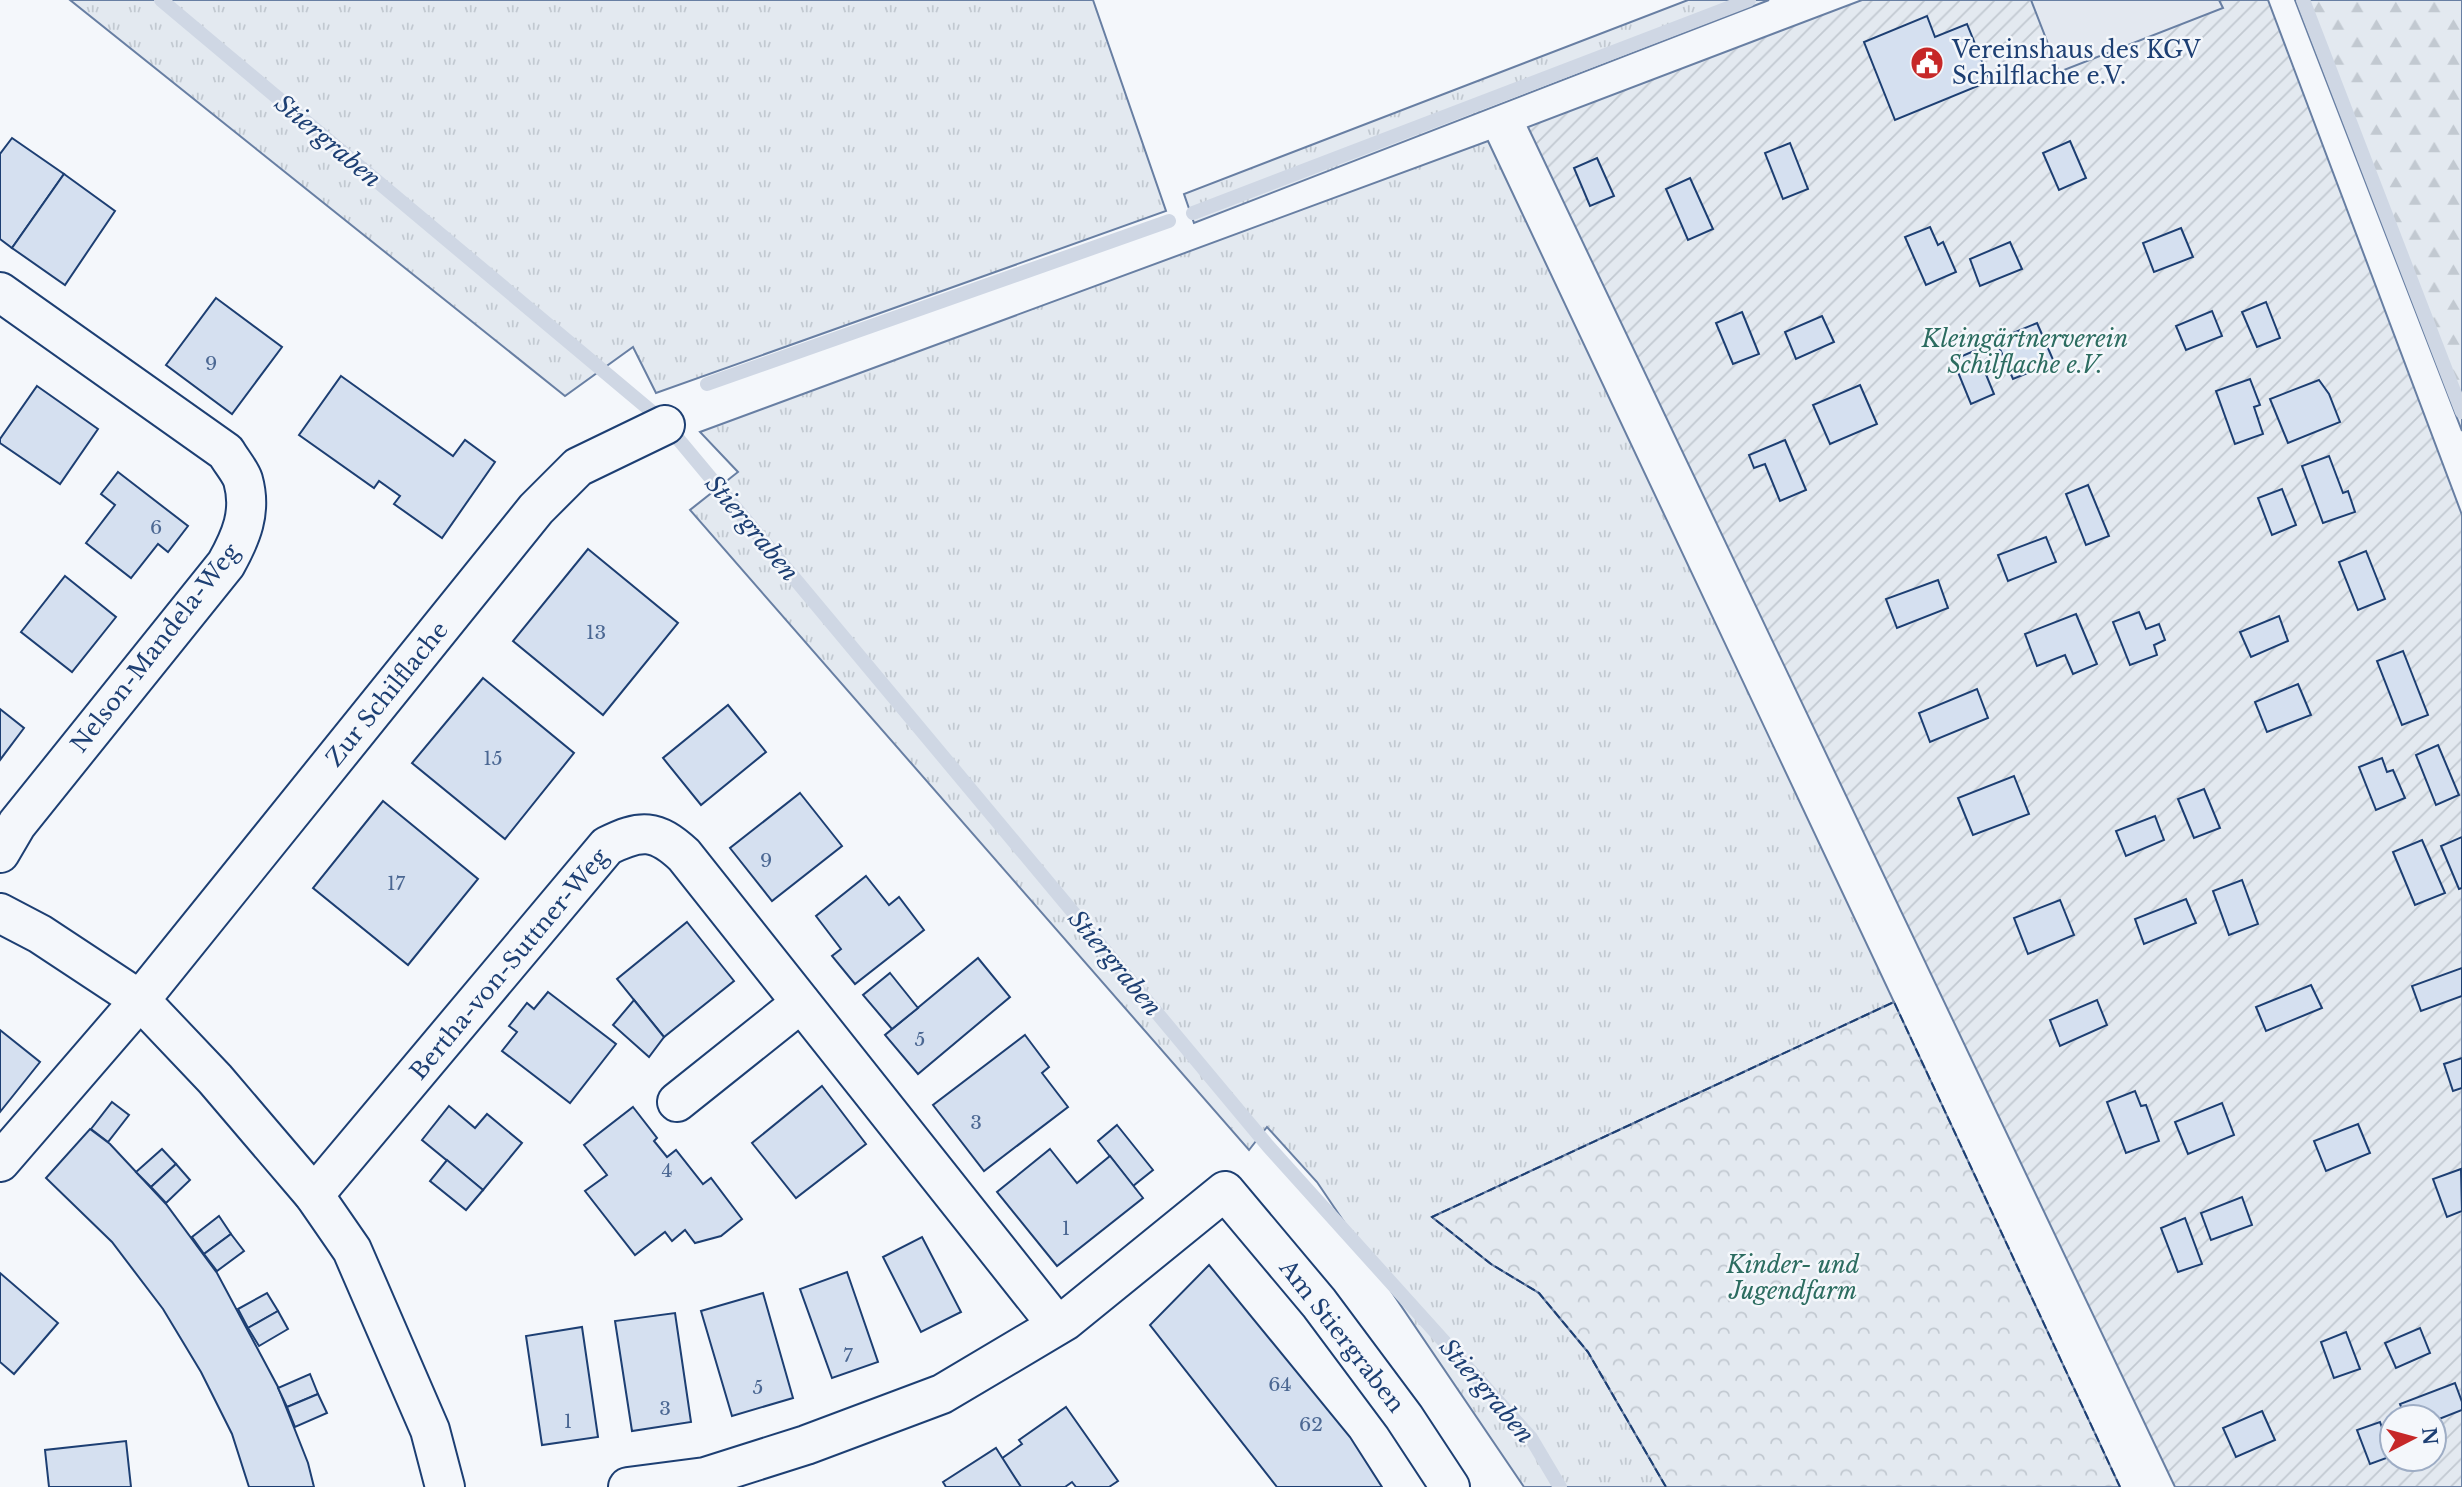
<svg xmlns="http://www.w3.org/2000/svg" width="2462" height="1487" font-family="'Libre Baskerville',serif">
<defs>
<pattern id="grass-tufts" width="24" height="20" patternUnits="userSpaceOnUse" patternTransform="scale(1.75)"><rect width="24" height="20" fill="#e3e9f0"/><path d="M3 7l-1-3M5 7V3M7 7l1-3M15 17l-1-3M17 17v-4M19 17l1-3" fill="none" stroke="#c2c9d1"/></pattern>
<pattern id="forest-firs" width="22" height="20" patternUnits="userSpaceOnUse" patternTransform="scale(1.75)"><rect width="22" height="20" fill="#e3e9f0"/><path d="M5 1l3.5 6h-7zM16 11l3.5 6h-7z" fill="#c2c9d1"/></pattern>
<pattern id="park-crowns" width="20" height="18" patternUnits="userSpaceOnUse" patternTransform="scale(1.75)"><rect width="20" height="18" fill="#e3e9f0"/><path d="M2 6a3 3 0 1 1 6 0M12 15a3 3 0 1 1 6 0" fill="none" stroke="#c2c9d1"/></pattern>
<pattern id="garden-furrows" width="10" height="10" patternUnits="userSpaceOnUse" patternTransform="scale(1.75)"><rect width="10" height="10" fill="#e3e9f0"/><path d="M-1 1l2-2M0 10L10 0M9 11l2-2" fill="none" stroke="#c2c9d1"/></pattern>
</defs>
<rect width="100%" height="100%" fill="#f4f7fb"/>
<g fill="url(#grass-tufts)" stroke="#687fa3" stroke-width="2">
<polygon points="70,0 1093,0 1166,211 656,393 633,347 565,396"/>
<polygon points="1688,0 1769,0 1194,223 1184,194"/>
<polygon points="1488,141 1894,1002 1432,1217 1491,1264 1539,1293 1588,1352 1666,1487 1524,1487 1317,1182 1267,1127 1249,1150 690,510 738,472 700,432"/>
</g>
<polygon fill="url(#forest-firs)" stroke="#687fa3" stroke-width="2" points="2295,0 2462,0 2462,431"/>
<polygon fill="url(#park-crowns)" stroke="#687fa3" stroke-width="2" points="1894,1002 2120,1487 1666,1487 1588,1352 1539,1293 1491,1264 1432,1217"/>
<path fill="url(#garden-furrows)" stroke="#687fa3" stroke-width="2" fill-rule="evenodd" d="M1862,0H2268L2462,515V1487H2175L1528,127ZM2392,1417H2434V1459H2392Z"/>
<polygon fill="#e3e8f0" stroke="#687fa3" stroke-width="2" points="2031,0 2219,0 2223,8 2059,72"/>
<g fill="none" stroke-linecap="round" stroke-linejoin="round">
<g stroke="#cfd7e4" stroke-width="14">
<polyline points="161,0 657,416"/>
<polyline points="2303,0 2462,412"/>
<polyline points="1193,213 1749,0"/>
<polyline points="707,384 1169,221"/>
<polyline points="674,434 1268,1146 1531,1438 1560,1487"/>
</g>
</g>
<g fill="#d5e0f0" stroke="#1d3f73" stroke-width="2">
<polygon points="1927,16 1935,37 1967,24 1990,81 1895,120 1864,42"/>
<polygon points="12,138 64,174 12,248 0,239 0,154"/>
<polygon points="2070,141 2086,178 2059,190 2043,153"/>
<polygon points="1790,143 1808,189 1783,199 1765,153"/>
<polygon points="1597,158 1614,196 1590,206 1574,168"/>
<polygon points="64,174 115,211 65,285 12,248"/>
<polygon points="1690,178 1713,229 1688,240 1666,189"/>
<polygon points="1930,227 1938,245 1943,242 1956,272 1926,285 1905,237"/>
<polygon points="2181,228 2193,257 2154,272 2143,243"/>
<polygon points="2010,242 2022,269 1980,286 1970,259"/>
<polygon points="216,298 282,347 232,414 166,365"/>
<polygon points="2266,302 2280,338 2257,347 2242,312"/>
<polygon points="2212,311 2222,336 2186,350 2176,326"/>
<polygon points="1742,312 1759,354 1733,364 1716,323"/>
<polygon points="1822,316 1834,342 1796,359 1785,332"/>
<polygon points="2037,323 2054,362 2013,379 1996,340"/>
<polygon points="1976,350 1994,394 1971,404 1953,360"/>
<polygon points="341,376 453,456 465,440 495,462 442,538 394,504 400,496 379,481 374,488 299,435"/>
<polygon points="2250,379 2260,405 2254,407 2263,434 2235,444 2216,391"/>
<polygon points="2319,380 2329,394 2340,422 2288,443 2270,399"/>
<polygon points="1860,385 1877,424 1830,444 1813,405"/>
<polygon points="37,386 98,429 60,484 0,443 0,439"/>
<polygon points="1785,440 1806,490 1780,501 1765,464 1754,468 1749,455"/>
<polygon points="2329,456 2343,493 2348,491 2355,512 2323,523 2302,466"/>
<polygon points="118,472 188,526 168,552 158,544 131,578 86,543 115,505 101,494"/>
<polygon points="2088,485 2109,536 2086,545 2066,494"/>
<polygon points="2282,489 2296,525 2272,535 2258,498"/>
<polygon points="2046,537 2056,562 2008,581 1998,555"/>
<polygon points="588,549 678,623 603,715 513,641"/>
<polygon points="2366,551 2385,599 2358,610 2339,562"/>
<polygon points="65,576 116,617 72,672 21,632"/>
<polygon points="1938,580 1948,608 1897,628 1886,599"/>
<polygon points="2139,612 2146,629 2159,624 2165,640 2154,645 2157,655 2130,665 2113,622"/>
<polygon points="2076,614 2097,664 2073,674 2065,655 2037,666 2025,634"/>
<polygon points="2279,616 2288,641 2251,657 2240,632"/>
<polygon points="2403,651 2428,715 2402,725 2377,661"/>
<polygon points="483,678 574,753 505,839 412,763"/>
<polygon points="2298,684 2311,715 2267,732 2255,702"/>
<polygon points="1977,689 1988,718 1930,742 1919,713"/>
<polygon points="728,705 766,752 701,805 663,758"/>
<polygon points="0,709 24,728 0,760"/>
<polygon points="2438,745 2459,795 2436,805 2416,755"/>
<polygon points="2382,758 2387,772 2393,770 2405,798 2376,810 2359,767"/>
<polygon points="2014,776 2029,814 1973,835 1958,798"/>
<polygon points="2204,789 2220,828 2194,838 2178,799"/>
<polygon points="800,793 842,846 772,901 730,848"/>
<polygon points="383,801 478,879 408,965 313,888"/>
<polygon points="2155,816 2164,840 2126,856 2116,831"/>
<polygon points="2462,837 2462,888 2459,889 2441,846"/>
<polygon points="2422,840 2445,893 2415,905 2393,852"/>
<polygon points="866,876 889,905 899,897 924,930 855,984 832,956 841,949 816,916"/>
<polygon points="2242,880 2258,924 2229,935 2213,891"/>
<polygon points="2186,899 2196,923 2144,944 2135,919"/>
<polygon points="2060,900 2074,935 2028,954 2014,918"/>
<polygon points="687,922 734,981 664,1037 617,979"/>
<polygon points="978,958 1010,997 918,1074 885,1035"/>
<polygon points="2462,968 2462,996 2421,1011 2412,986"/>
<polygon points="890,973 918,1008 892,1029 863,995"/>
<polygon points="2311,985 2322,1008 2266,1031 2256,1007"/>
<polygon points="548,992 616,1044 570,1103 502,1051 517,1032 509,1026 527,1003 534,1009"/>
<polygon points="634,1000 664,1037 649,1057 613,1025"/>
<polygon points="2097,1000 2107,1025 2060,1046 2050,1020"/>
<polygon points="0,1030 40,1062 0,1112"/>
<polygon points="1025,1035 1049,1067 1042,1073 1068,1107 984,1171 933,1105"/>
<polygon points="2462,1058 2462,1088 2453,1091 2444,1064"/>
<polygon points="822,1086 866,1144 796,1198 752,1143"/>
<polygon points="2135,1091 2141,1106 2146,1105 2159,1141 2126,1153 2107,1102"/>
<polygon points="112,1102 129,1115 108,1142 91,1129"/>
<polygon points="2222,1103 2234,1135 2188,1154 2175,1122"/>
<polygon points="449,1106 475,1128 487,1114 522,1143 483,1190 422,1140"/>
<polygon points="633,1107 657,1138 654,1141 667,1157 676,1150 703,1184 711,1178 742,1219 721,1236 695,1243 685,1230 672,1241 665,1232 635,1255 585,1191 607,1175 584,1145"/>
<polygon points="2358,1124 2370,1153 2326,1171 2314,1141"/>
<polygon points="1117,1125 1153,1170 1133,1186 1098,1141"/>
<polygon points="90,1129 110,1144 166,1204 217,1273 278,1387 308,1463 314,1487 249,1487 232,1434 201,1372 163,1309 112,1242 46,1178"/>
<polygon points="162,1149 176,1164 151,1187 136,1172"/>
<polygon points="1050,1149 1077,1183 1110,1156 1143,1198 1057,1266 997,1192"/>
<polygon points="447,1160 483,1190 466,1210 430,1181"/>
<polygon points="176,1164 190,1180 166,1203 151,1187"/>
<polygon points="2461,1169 2462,1211 2447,1217 2433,1179"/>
<polygon points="2242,1197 2252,1225 2211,1240 2201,1213"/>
<polygon points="219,1216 231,1234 204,1254 192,1237"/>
<polygon points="2185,1218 2202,1264 2178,1272 2161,1228"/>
<polygon points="231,1234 244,1251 217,1271 204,1254"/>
<polygon points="922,1237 961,1312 921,1332 883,1257"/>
<polygon points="1209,1265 1350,1437 1382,1487 1277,1487 1150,1325"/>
<polygon points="847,1272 878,1362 832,1378 800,1289"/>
<polygon points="0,1273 58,1323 14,1374 0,1362"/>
<polygon points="267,1293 278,1311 248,1328 238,1309"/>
<polygon points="763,1293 793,1398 732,1416 701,1311"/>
<polygon points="278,1311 288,1329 259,1346 248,1328"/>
<polygon points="675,1313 691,1422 632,1431 615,1321"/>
<polygon points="582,1327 598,1437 542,1445 526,1336"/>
<polygon points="2420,1328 2430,1353 2396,1368 2385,1343"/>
<polygon points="2346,1332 2360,1369 2334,1378 2321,1342"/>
<polygon points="310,1374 318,1394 287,1407 278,1388"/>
<polygon points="2455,1383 2462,1402 2462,1410 2434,1421 2434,1417 2405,1417 2400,1404"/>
<polygon points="318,1394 327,1413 295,1427 287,1407"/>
<polygon points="1066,1407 1118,1481 1109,1487 1076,1487 1072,1482 1065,1487 1021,1487 1001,1459 1022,1444 1019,1440"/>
<polygon points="2262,1411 2275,1440 2236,1457 2223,1428"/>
<polygon points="2380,1422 2392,1456 2370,1464 2357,1430"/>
<polygon points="126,1441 131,1487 49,1487 45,1450"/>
<polygon points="996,1448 1021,1487 946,1487 943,1482"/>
</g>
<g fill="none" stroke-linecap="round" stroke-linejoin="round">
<defs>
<g id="minor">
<path d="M0,292L226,452C231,461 240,471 243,480C252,512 241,537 226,564L17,824L0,853"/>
<polyline points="0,913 40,934 140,1000 215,1079 314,1195 352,1250 430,1430 445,1487"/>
<polyline points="677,1102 801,1003"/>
<polyline points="0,1162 140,1000 536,509 578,467 665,425"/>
<path d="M314,1195L607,846C641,829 656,829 684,855L1057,1325"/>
<polyline points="628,1487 705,1477 806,1445 942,1394 1065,1321 1225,1191 1319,1303 1404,1417 1450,1487"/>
</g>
</defs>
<use href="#minor" stroke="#1d3f73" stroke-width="42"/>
<use href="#minor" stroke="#f4f7fb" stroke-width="38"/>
<polyline stroke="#1d3f73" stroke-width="2" stroke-dasharray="9 3.5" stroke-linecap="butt" points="1666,1487 1588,1352 1539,1293 1491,1264 1432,1217 1894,1002 2120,1487"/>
</g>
<defs>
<symbol id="civic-disc" viewBox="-11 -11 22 22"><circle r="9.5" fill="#c62828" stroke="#f4f7fb"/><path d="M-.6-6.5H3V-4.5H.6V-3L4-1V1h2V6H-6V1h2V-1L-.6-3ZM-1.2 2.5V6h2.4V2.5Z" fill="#fff"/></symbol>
</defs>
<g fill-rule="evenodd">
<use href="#civic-disc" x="1908" y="44" width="38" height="38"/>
</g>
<g text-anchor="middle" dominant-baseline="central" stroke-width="5" stroke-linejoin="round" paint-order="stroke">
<g font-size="19" fill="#4b6792">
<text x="211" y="363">9</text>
<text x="156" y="527">6</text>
<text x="596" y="632">13</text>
<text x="493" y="758">15</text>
<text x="766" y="860">9</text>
<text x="396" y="883">17</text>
<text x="920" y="1039">5</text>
<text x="976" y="1122">3</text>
<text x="667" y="1170">4</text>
<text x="1066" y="1228">1</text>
<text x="848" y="1355">7</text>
<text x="1280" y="1384">64</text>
<text x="758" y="1387">5</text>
<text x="665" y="1408">3</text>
<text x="568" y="1421">1</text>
<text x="1311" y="1424">62</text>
</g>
<g font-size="23" fill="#1d3f73" stroke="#f4f7fb" text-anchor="start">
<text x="1952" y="50">Vereinshaus des KGV<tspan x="1952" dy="26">Schilflache e.V.</tspan></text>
</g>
<g font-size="23" font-style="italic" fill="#2c6c60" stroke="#f4f7fb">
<text x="2025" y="339">Kleingärtnerverein<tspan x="2025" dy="26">Schilflache e.V.</tspan></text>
<text x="1793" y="1265">Kinder- und<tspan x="1793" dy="26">Jugendfarm</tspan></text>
</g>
<g font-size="23" fill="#1d3f73" stroke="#f4f7fb">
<text transform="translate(155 648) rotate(-52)">Nelson-Mandela-Weg</text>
<text transform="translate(387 694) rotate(-51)">Zur Schilflache</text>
<text transform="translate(509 964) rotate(-50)">Bertha-von-Suttner-Weg</text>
<text transform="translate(1342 1336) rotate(52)">Am Stiergraben</text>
</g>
<g font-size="24" font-style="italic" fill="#1d3f73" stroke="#f4f7fb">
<text transform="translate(328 141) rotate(40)">Stiergraben</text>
<text transform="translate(752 528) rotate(50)">Stiergraben</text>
<text transform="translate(1115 963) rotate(50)">Stiergraben</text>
<text transform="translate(1487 1391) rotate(49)">Stiergraben</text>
</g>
</g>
<g transform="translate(2413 1438) rotate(84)"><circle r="33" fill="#f4f7fb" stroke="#9eadc5" stroke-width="2"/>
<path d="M0-5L12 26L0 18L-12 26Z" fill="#c62828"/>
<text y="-10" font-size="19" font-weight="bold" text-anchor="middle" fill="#1d3f73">N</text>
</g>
</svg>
